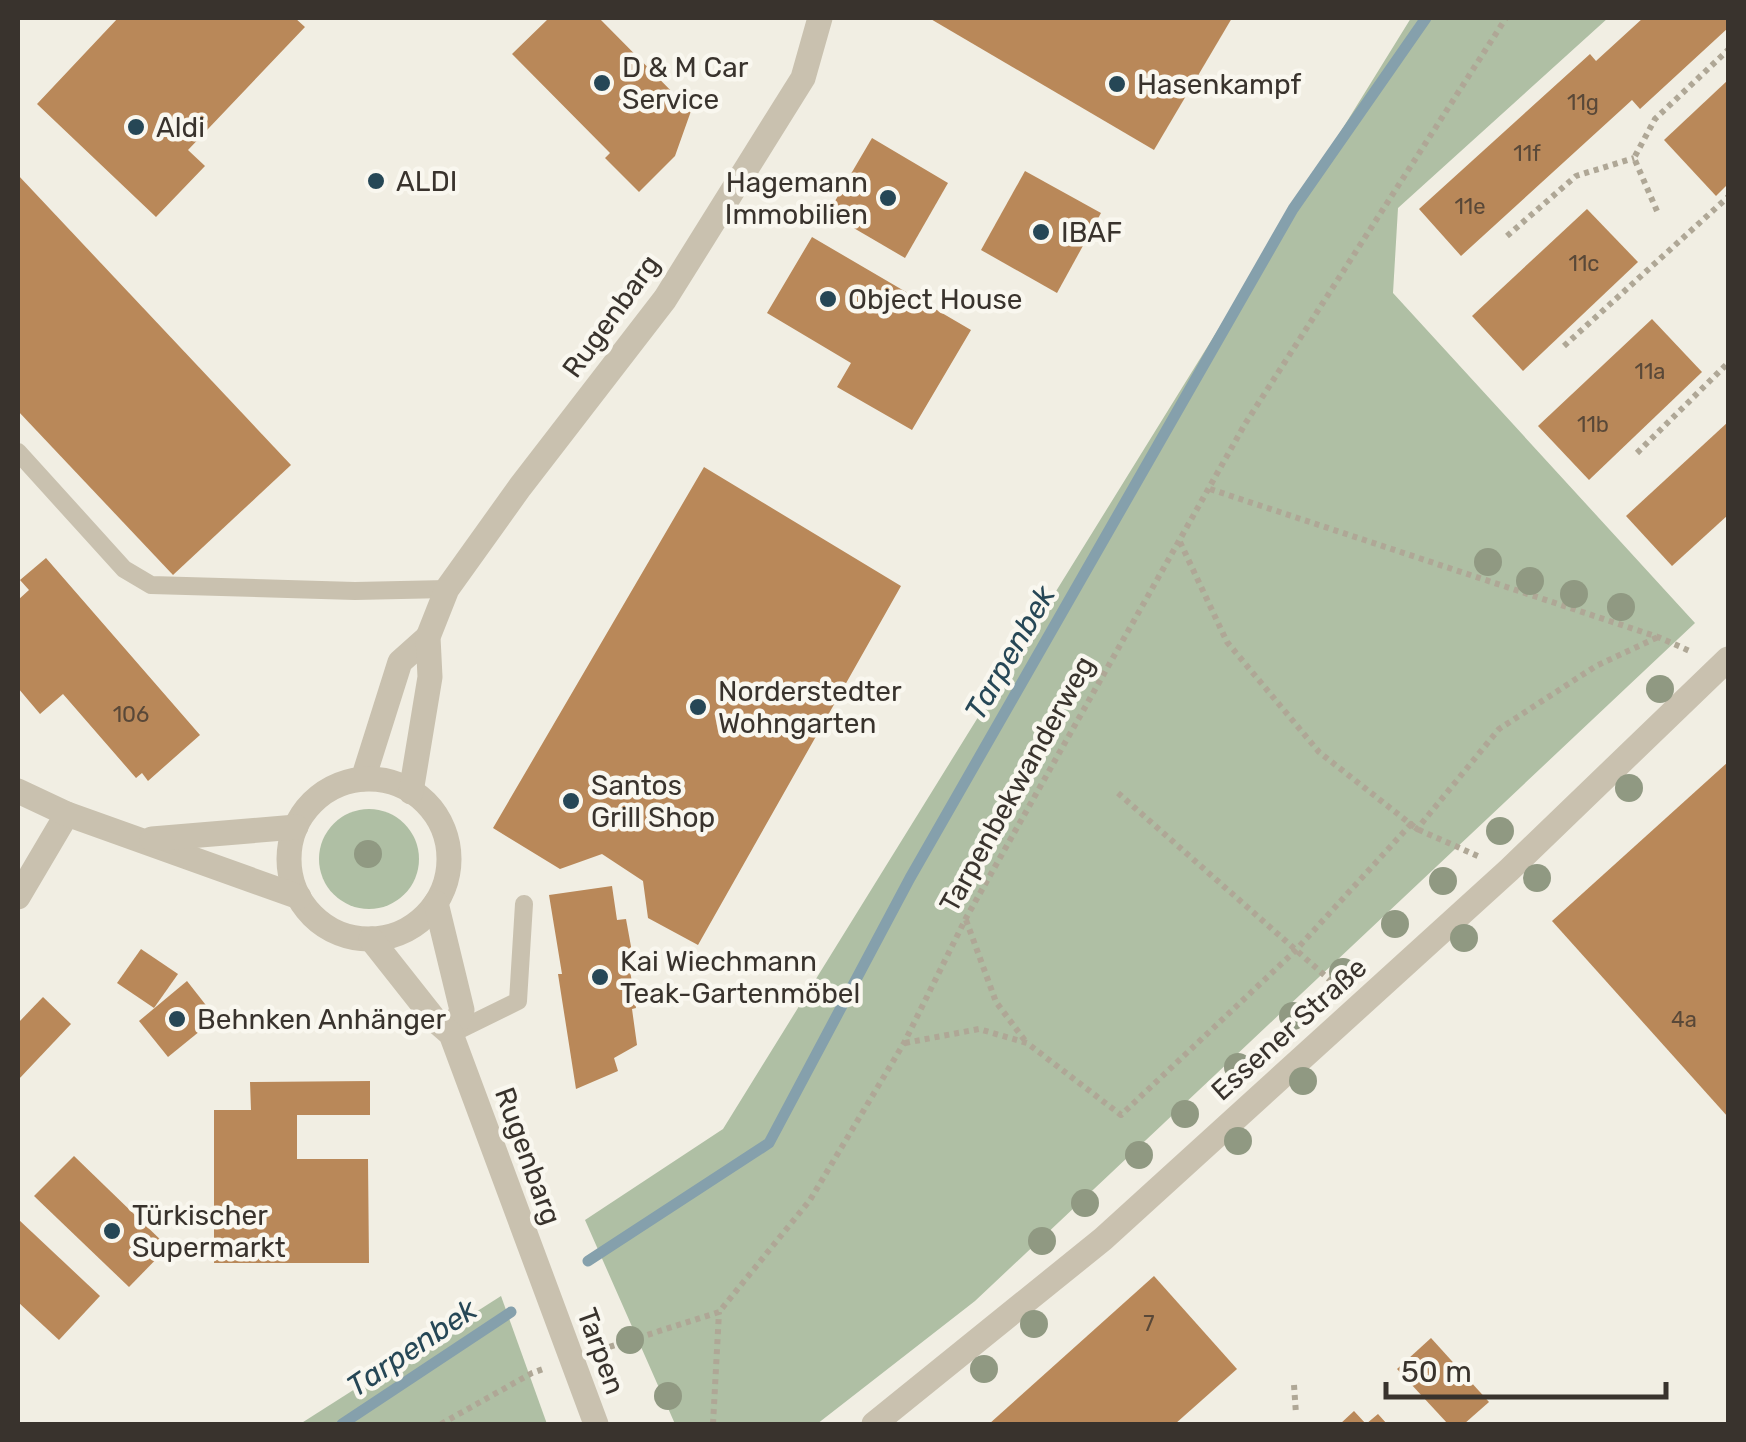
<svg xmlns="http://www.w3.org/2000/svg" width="1746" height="1442" font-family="Rubik,sans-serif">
<rect width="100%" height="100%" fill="#f1eee3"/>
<g fill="#afbfa4">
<polygon points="1411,18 1608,18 1398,208 1393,293 1695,623 975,1301 817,1424 675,1424 585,1220 723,1129"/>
<circle cx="369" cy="859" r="50"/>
<polygon points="501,1296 547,1424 300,1424"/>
</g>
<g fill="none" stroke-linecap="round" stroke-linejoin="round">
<g stroke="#85a0ac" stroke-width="11">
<polyline points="588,1261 769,1143 910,878 1293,209 1426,18"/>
<polyline points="342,1424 511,1312"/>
</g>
</g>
<g fill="#b98859">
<polygon points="118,18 295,18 305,27 188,150 205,166 156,217 37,104"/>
<polygon points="549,18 599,18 691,111 675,156 639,192 605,158 610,153 512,54"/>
<polygon points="929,18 1232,18 1154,150"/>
<polygon points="1643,18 1728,18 1728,28 1640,109 1632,100 1461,256 1419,209 1590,54 1596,61"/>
<polygon points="1728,80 1728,184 1716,196 1664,140"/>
<polygon points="872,138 948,183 905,258 828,213"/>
<polygon points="1025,171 1101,213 1057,293 981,250"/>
<polygon points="18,175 291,465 173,575 18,411"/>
<polygon points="1587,209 1638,262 1523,371 1472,316"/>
<polygon points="812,237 971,330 912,430 837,387 851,363 767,313"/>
<polygon points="1652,319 1702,372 1589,480 1538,426"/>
<polygon points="1728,422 1728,515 1672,566 1626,516"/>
<polygon points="704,467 901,586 698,945 648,918 643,881 602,854 560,869 493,828"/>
<polygon points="46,558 200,735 148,781 142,773 136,778 63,694 40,714 18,688 18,600 29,590 20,580"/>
<polygon points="1728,762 1728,1117 1552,921"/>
<polygon points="612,886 617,920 626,919 634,963 629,964 636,1008 632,1009 637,1045 614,1058 618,1071 576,1089 558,974 562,974 549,895"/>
<polygon points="141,949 178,974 154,1008 117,983"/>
<polygon points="187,981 216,1018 168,1057 139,1021"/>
<polygon points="43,997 71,1024 18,1080 18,1023"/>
<polygon points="370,1081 370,1115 297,1115 297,1159 368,1159 369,1263 214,1263 214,1110 251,1110 250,1082"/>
<polygon points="74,1156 168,1247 129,1287 34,1196"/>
<polygon points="18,1219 100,1296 59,1340 18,1302"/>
<polygon points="1154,1276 1237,1369 1175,1424 989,1424"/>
<polygon points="1431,1338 1489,1402 1464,1424 1448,1424 1397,1369"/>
<polygon points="1354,1411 1366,1424 1378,1414 1387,1424 1340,1424"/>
</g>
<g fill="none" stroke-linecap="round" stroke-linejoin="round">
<g stroke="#afa796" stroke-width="6" stroke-dasharray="5 5" stroke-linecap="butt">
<polyline points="1657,211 1634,158 1655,119 1728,50"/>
<polyline points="1507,236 1576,176 1634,158"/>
<polyline points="1564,346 1728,197"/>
<polyline points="1637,453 1728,363"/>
<polyline points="1210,489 1658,637 1692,652"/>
<polyline points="1180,542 1227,642 1319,752 1417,829 1480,857"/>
<polyline points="1118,793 1339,988"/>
<polyline points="966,920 996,1002 1026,1042"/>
<polyline points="905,1043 979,1029 1027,1043 1121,1115 1295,951 1411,824 1417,829 1499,729 1596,666 1658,637"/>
<polyline points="600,1350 719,1312 810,1200 904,1043 966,918 1245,424 1506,18"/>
<polyline points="1294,1385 1296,1414"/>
<polyline points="441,1424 532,1373 546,1368"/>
<polyline points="713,1424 719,1312"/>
</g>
<g stroke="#c9c1af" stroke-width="18">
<polyline points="18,452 124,569 151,585 355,591 447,589"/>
<polyline points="451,1034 518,1001 524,904"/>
</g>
<polyline stroke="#c9c1af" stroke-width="25" points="18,897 67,814"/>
<g stroke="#c9c1af" stroke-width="25">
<polyline points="363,779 400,662 428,637"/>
<circle cx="369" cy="859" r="80"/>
<polyline points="18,791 67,814 299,897"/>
<polyline points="411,792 430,677 428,637 447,589 520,487 665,299 803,78 820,18"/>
<polyline points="152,839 296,827"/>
<polyline points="436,903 462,1010 451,1034"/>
<polyline points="371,939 435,1020 451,1034 596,1424"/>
<polyline points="874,1424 1103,1239 1509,870 1728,659"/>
</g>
</g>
<g fill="#909982">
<circle cx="1488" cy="562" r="14"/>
<circle cx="1530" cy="581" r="14"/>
<circle cx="1574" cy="594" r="14"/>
<circle cx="1621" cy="607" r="14"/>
<circle cx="1660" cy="689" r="14"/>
<circle cx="1629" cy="788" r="14"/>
<circle cx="1500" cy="831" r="14"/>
<circle cx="368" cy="854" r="14"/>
<circle cx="1537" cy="878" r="14"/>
<circle cx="1443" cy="881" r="14"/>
<circle cx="1395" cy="924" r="14"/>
<circle cx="1464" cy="938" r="14"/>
<circle cx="1343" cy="972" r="14"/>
<circle cx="1293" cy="1016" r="14"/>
<circle cx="1238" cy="1067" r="14"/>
<circle cx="1303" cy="1081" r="14"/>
<circle cx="1185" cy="1114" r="14"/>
<circle cx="1238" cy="1141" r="14"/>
<circle cx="1139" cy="1155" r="14"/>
<circle cx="1085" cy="1203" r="14"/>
<circle cx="1042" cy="1241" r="14"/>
<circle cx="1034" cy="1324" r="14"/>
<circle cx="630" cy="1340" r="14"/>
<circle cx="984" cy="1369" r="14"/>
<circle cx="668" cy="1396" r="14"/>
</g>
<g fill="#264756" stroke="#f9f7ef" stroke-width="4">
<circle cx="602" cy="83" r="10"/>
<circle cx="1117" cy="84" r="10"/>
<circle cx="136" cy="127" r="10"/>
<circle cx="376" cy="181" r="10"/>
<circle cx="888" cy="198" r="10"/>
<circle cx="1041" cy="232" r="10"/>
<circle cx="828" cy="299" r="10"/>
<circle cx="698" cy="707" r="10"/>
<circle cx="571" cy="801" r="10"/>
<circle cx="600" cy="977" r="10"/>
<circle cx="177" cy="1019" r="10"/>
<circle cx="112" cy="1231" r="10"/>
</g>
<g text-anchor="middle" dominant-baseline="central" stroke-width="9" stroke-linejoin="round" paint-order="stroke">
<g font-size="22" fill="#594838">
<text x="1583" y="102">11g</text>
<text x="1527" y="153">11f</text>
<text x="1470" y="206">11e</text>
<text x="1584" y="263">11c</text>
<text x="1650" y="371">11a</text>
<text x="1593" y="424">11b</text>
<text x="131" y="714">106</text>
<text x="1684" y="1019">4a</text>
<text x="1149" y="1323">7</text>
</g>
<g font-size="28" fill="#39332d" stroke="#f9f7ef" text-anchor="start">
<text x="622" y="67">D &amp; M Car<tspan x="622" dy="32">Service</tspan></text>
<text x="1137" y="84">Hasenkampf</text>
<text x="156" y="127">Aldi</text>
<text x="396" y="181">ALDI</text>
<text x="868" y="182" text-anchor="end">Hagemann<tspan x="868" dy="32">Immobilien</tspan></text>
<text x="1061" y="232">IBAF</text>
<text x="848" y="299">Object House</text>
<text x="718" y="691">Norderstedter<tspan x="718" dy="32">Wohngarten</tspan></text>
<text x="591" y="785">Santos<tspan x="591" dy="32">Grill Shop</tspan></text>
<text x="620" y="961">Kai Wiechmann<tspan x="620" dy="32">Teak-Gartenmöbel</tspan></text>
<text x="197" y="1019">Behnken Anhänger</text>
<text x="132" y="1215">Türkischer<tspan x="132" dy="32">Supermarkt</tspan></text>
</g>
<g font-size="28" fill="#39332d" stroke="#f9f7ef">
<text transform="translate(611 316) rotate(-54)">Rugenbarg</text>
<text transform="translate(1017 784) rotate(-61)">Tarpenbekwanderweg</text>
<text transform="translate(1289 1029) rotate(-42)">Essener Straße</text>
<text transform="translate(528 1156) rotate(70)">Rugenbarg</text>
<text transform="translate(601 1351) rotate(70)">Tarpen</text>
</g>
<g font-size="30" font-style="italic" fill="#264756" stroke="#f9f7ef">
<text transform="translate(1010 653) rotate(-60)">Tarpenbek</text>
<text transform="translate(412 1348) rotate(-34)">Tarpenbek</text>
</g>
</g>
<rect width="1746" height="1442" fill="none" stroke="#39332d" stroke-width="40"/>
<path d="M1386 1382v15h280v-15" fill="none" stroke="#39332d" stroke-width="5"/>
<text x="1401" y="1382" font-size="30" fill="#39332d" stroke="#f9f7ef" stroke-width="8" paint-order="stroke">50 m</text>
</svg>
